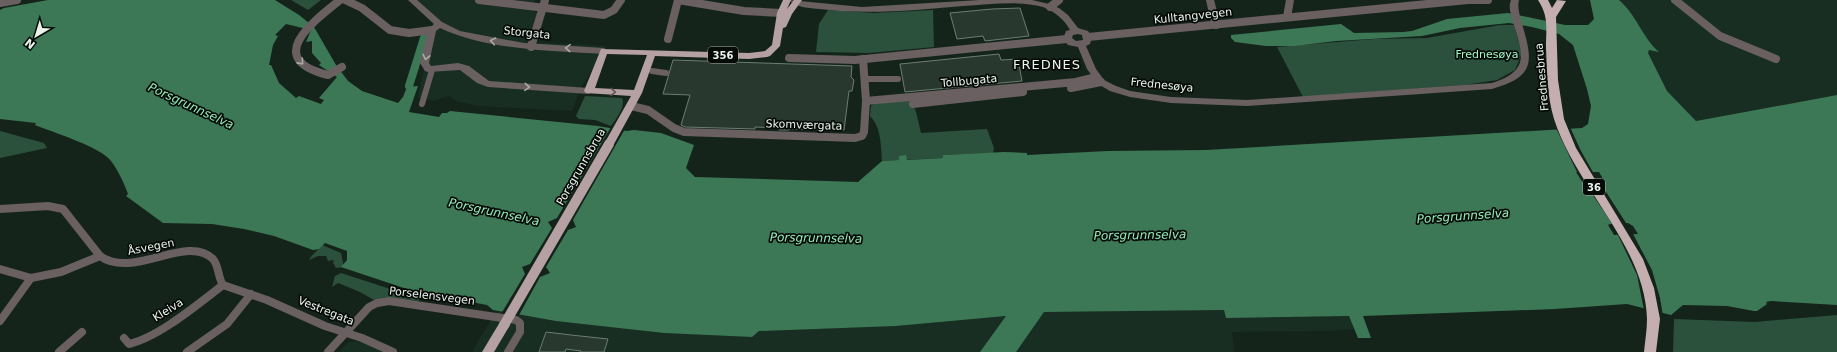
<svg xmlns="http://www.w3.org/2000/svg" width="1837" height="352" font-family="'DejaVu Sans',sans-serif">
<rect width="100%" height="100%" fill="#15241b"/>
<g fill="#192e22">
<polygon points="413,0 535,0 531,8 539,15 533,42 607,46 580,89 572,111 479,106 459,102 448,96 433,101 418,98 433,22"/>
<polygon points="1619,0 1837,0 1837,95 1696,121 1667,91 1648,53 1648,50 1658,51 1644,34 1626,6"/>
<polygon points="1224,310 1226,318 1350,316 1354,329 1328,331 1232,332 1234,352 472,352 496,311 531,317 664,333 751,337 759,331 896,326 1006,316 1003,320 1041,316 1044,312"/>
<polygon points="349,342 360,342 392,352 339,352"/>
</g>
<g fill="#2b503b">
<polygon points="291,0 321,0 308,10"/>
<polygon points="828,10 874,13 933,10 934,47 869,53 816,52 819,24"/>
<polygon points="1500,25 1514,25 1522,53 1515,70 1497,80 1465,85 1303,97 1277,47 1374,39 1427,38"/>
<path d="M585,96L622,98C626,107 616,119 611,126L595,120L579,119L576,116Z"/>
<path d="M911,100L916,112L921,133L987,129L994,148L993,153L943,155V158L882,161C881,145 881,127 870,116L871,106L874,104Z"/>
<polygon points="0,131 44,143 47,148 0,158"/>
<path d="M322,245L341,253L344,267L336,268L333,263L334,260L328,261L326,256H318L309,260C312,254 318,251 322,245Z"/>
<polygon points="341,273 421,299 418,301 386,297 374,300 360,292 338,283 332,287 335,276"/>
<polygon points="1837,315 1837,352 1673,352 1674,319 1755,322"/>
</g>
<path fill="#3c7856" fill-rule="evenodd" d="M48,0H275L299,15L314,27L336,65L348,81L362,91L398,103L403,97L407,87L418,86L409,112L439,117L442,113H447L450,111L598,126L627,131L634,130L661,133L694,145L686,168L695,177L858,182L882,161L899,160V156L906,155L907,160L943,158V155L1004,152L1027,153V155L1108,151L1206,150L1582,128L1588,124L1591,106L1587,89L1573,45L1559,34L1532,27L1509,23L1460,28L1422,36L1336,41L1295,46H1266L1235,42L1231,38V35L1341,24L1354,33L1403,32L1412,31L1447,19L1508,13L1565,25H1588L1594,19L1590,0H1619C1636,14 1642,37 1659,52L1649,50L1648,53L1667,91L1696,121L1837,95V305L1771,301L1766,302L1767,304L1757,311H1754L1727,306L1683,305L1671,315L1627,304L1555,309L1363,316L1371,338H1358L1349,316L1226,318L1224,310L1044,312L1016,352H980L1006,316L896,326L759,331L752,337L664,333L556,321L493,310L487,305L413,291L341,267L347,260V251L325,243L319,249L313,250L274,236L244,229L212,224L163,223L126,196L128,194C124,183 118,170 111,161C101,147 52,132 35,125L36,123L0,119V10L4,8ZM286,24L311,30L306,42L312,41V53L321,63L319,65L337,77L319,98L324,100L321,104L299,96L296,98L279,83L271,65H269L273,45L278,36L275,35ZM1576,172H1599L1605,182L1583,183ZM1628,223L1633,226L1638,234L1614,235L1608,225L1610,224Z"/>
<g fill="#15241b">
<polygon points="611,127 625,129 573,220 576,227 568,230 546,267 550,273 540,277 518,317 501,314 525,274 522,267 530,264 552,228 548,222 557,218"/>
<polygon points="1570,127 1581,151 1594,174 1580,174 1584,181 1599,181 1628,226 1613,225 1576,170 1556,128"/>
<polygon points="1632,232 1652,270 1660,298 1663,316 1644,310 1637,275 1617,233"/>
</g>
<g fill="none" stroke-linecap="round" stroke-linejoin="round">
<polyline stroke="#3c7856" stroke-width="8" points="409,86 424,38"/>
</g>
<g fill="#29382f" stroke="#6c7d72">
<polygon points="1020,8 1029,36 985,41 983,36 957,39 950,13 992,9"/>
<polygon points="999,54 1001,60 1018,59 1022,81 905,92 900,64"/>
<polygon points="673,60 852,66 851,77 854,80 852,91 849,91 844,130 790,129 789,130 779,130 779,128 755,127 755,129 685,127 681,125 690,95 663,94"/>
<polygon points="546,332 571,335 608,339 604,352 580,352 581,351 566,349 565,352 539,352"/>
</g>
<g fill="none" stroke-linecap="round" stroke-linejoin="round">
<g stroke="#6a6061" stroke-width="6">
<polyline points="652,71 666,73"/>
<polyline points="864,79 898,79"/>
<polyline points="422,104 432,70"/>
</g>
<g stroke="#6a6061" stroke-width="8">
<path d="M340,0C311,23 264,59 328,75L342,67"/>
<polyline points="345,0 362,8 390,30 409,33 432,30"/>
<polyline points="479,0 604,15 614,10 621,0"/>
<polyline points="678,0 744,11 781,13"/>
<polyline points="1210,0 1216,25"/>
<polyline points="1469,0 1488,0"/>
<polyline points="1675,0 1720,36 1776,59"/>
<polyline points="0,3 17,0"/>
<polyline points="1050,7 1059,0"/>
<polyline points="1287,17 1290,0"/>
<polyline points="1088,37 1468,0"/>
<polyline points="668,39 678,0"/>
<polyline points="531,47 545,0"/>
<polyline points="789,58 855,60 1067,39"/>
<polyline points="1071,88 1101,82"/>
<polyline points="866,101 1076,82 1096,77"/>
<polyline points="913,104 1023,92"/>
<polyline points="631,106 648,110 674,128 684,132 855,138 862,136 864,132 866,101 863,59"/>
<polyline points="0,209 48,206 63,209 100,256"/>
<path d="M0,269L31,278L61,272L100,256C133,280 187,233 213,259C219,266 218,278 223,285L267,300L325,326L362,338L393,352"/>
<polyline points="0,321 31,278"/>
<path d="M124,338L129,344C159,337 198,304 223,285"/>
<polyline points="59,352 82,332"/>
<polyline points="187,352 227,324 251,294"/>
<polyline points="328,352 369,307 377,303 389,301 516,320 520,323 520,332 508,352"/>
</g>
<g fill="#6a6061" fill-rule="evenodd">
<path d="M408,0H417L442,22L460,31L524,43L604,48L608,51L604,54C553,51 486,50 440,28L436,31L429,63L431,66L458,63L469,66L489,81L589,88L594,91L589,94L488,87L477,83L460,70L428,72L425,71L420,63L428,30L434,24Z"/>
<path d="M789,0L862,7L980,0H1032L1049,4L1059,8L1068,15L1078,28L1088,31L1092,37L1090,44L1086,46L1096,69L1104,80L1116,86L1130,91L1171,97L1247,100L1492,83C1530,71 1523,54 1513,22C1511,14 1508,8 1511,0H1519C1517,8 1520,16 1522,24C1534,63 1534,77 1492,89L1247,106L1171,103L1130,97L1110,91L1098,84L1087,69L1078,47L1068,45L1063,39L1066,31L1070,30C1064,19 1054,11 1043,7C1018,0 988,5 963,6C916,10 868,15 820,9C810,8 796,8 789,0ZM1078,34L1082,35L1083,40L1076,41L1072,38L1073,35Z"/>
</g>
<g fill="#b5a1a3" fill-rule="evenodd">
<path d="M783,0H791L787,9L794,0H802L792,14L786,27L783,28L780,46L770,56L767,57L749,59L655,56L642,93L614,144L612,146H606L604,144L631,96L586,93L584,91L601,49L749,53L765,51L772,45L777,13ZM607,54L647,55L634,90L595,88Z"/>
<polygon points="504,320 508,322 510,325 494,352 482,352 500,322"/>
</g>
<path fill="#c4aeb0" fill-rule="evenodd" d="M1538,0H1548L1552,8L1557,0L1566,1L1556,17L1558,80L1564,119L1576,148L1643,259L1654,288L1660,319L1656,352H1644C1645,341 1647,330 1647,319C1645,245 1576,188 1554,119C1547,96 1547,71 1546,47C1546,28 1549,17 1538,0Z"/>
<polyline stroke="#b5a1a3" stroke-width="10" points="504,325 609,144"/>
</g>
<defs><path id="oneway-chevron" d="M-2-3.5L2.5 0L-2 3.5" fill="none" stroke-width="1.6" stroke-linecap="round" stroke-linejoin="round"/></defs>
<g stroke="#aaaaa7">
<use href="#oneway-chevron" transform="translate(493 41) rotate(-168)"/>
<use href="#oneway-chevron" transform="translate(568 48) rotate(-178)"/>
<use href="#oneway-chevron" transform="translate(426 57) rotate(103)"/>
<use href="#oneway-chevron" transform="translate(301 62) rotate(48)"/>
<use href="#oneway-chevron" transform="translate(527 87) rotate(3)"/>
</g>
<use stroke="#5e5656" href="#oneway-chevron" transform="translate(613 92) rotate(2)"/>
<g text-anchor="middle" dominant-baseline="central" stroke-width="3.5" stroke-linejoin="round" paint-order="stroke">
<g fill="#060b08" stroke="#a6aea8" stroke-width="1">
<rect x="708" y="47" width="30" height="16" rx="3"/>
<rect x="1583" y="179" width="22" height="16" rx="3"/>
</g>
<g font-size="10" font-weight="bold" fill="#eaf4ed">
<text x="723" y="55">356</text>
<text x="1594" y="187">36</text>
</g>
<g font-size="11" fill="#eaf4ed" stroke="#060b08">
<text transform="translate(1193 16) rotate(-6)">Kulltangvegen</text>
<text transform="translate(527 33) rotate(6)">Storgata</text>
<text transform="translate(1542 77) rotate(-95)">Frednesbrua</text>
<text transform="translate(969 81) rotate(-5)">Tollbugata</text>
<text transform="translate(1162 85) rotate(6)">Frednesøya</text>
<text transform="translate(804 125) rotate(2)">Skomværgata</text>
<text transform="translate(581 167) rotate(-60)">Porsgrunnsbrua</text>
<text transform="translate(151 247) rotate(-11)">Åsvegen</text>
<text transform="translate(432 296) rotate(7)">Porselensvegen</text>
<text transform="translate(168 310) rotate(-32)">Kleiva</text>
<text transform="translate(326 311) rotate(22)">Vestregata</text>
</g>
<g font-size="11" fill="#a0f9c5" stroke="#060b08">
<text x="1487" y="54">Frednesøya</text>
</g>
<g font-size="12" font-style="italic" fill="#93ecb8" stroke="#060b08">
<text transform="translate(191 106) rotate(25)">Porsgrunnselva</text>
<text transform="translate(494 212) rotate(12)">Porsgrunnselva</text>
<text transform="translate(1463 216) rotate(-4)">Porsgrunnselva</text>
<text transform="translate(1140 235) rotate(-1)">Porsgrunnselva</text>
<text transform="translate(816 238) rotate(1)">Porsgrunnselva</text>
</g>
<g font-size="13" letter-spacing="1" fill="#eaf4ed" stroke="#060b08">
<text x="1047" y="64">FREDNES</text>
</g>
</g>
<g transform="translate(36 36) rotate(218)" stroke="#060b08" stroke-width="3" paint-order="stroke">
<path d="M0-3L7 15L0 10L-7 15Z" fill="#eaf4ed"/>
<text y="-6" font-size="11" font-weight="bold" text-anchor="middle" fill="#eaf4ed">N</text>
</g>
</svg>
